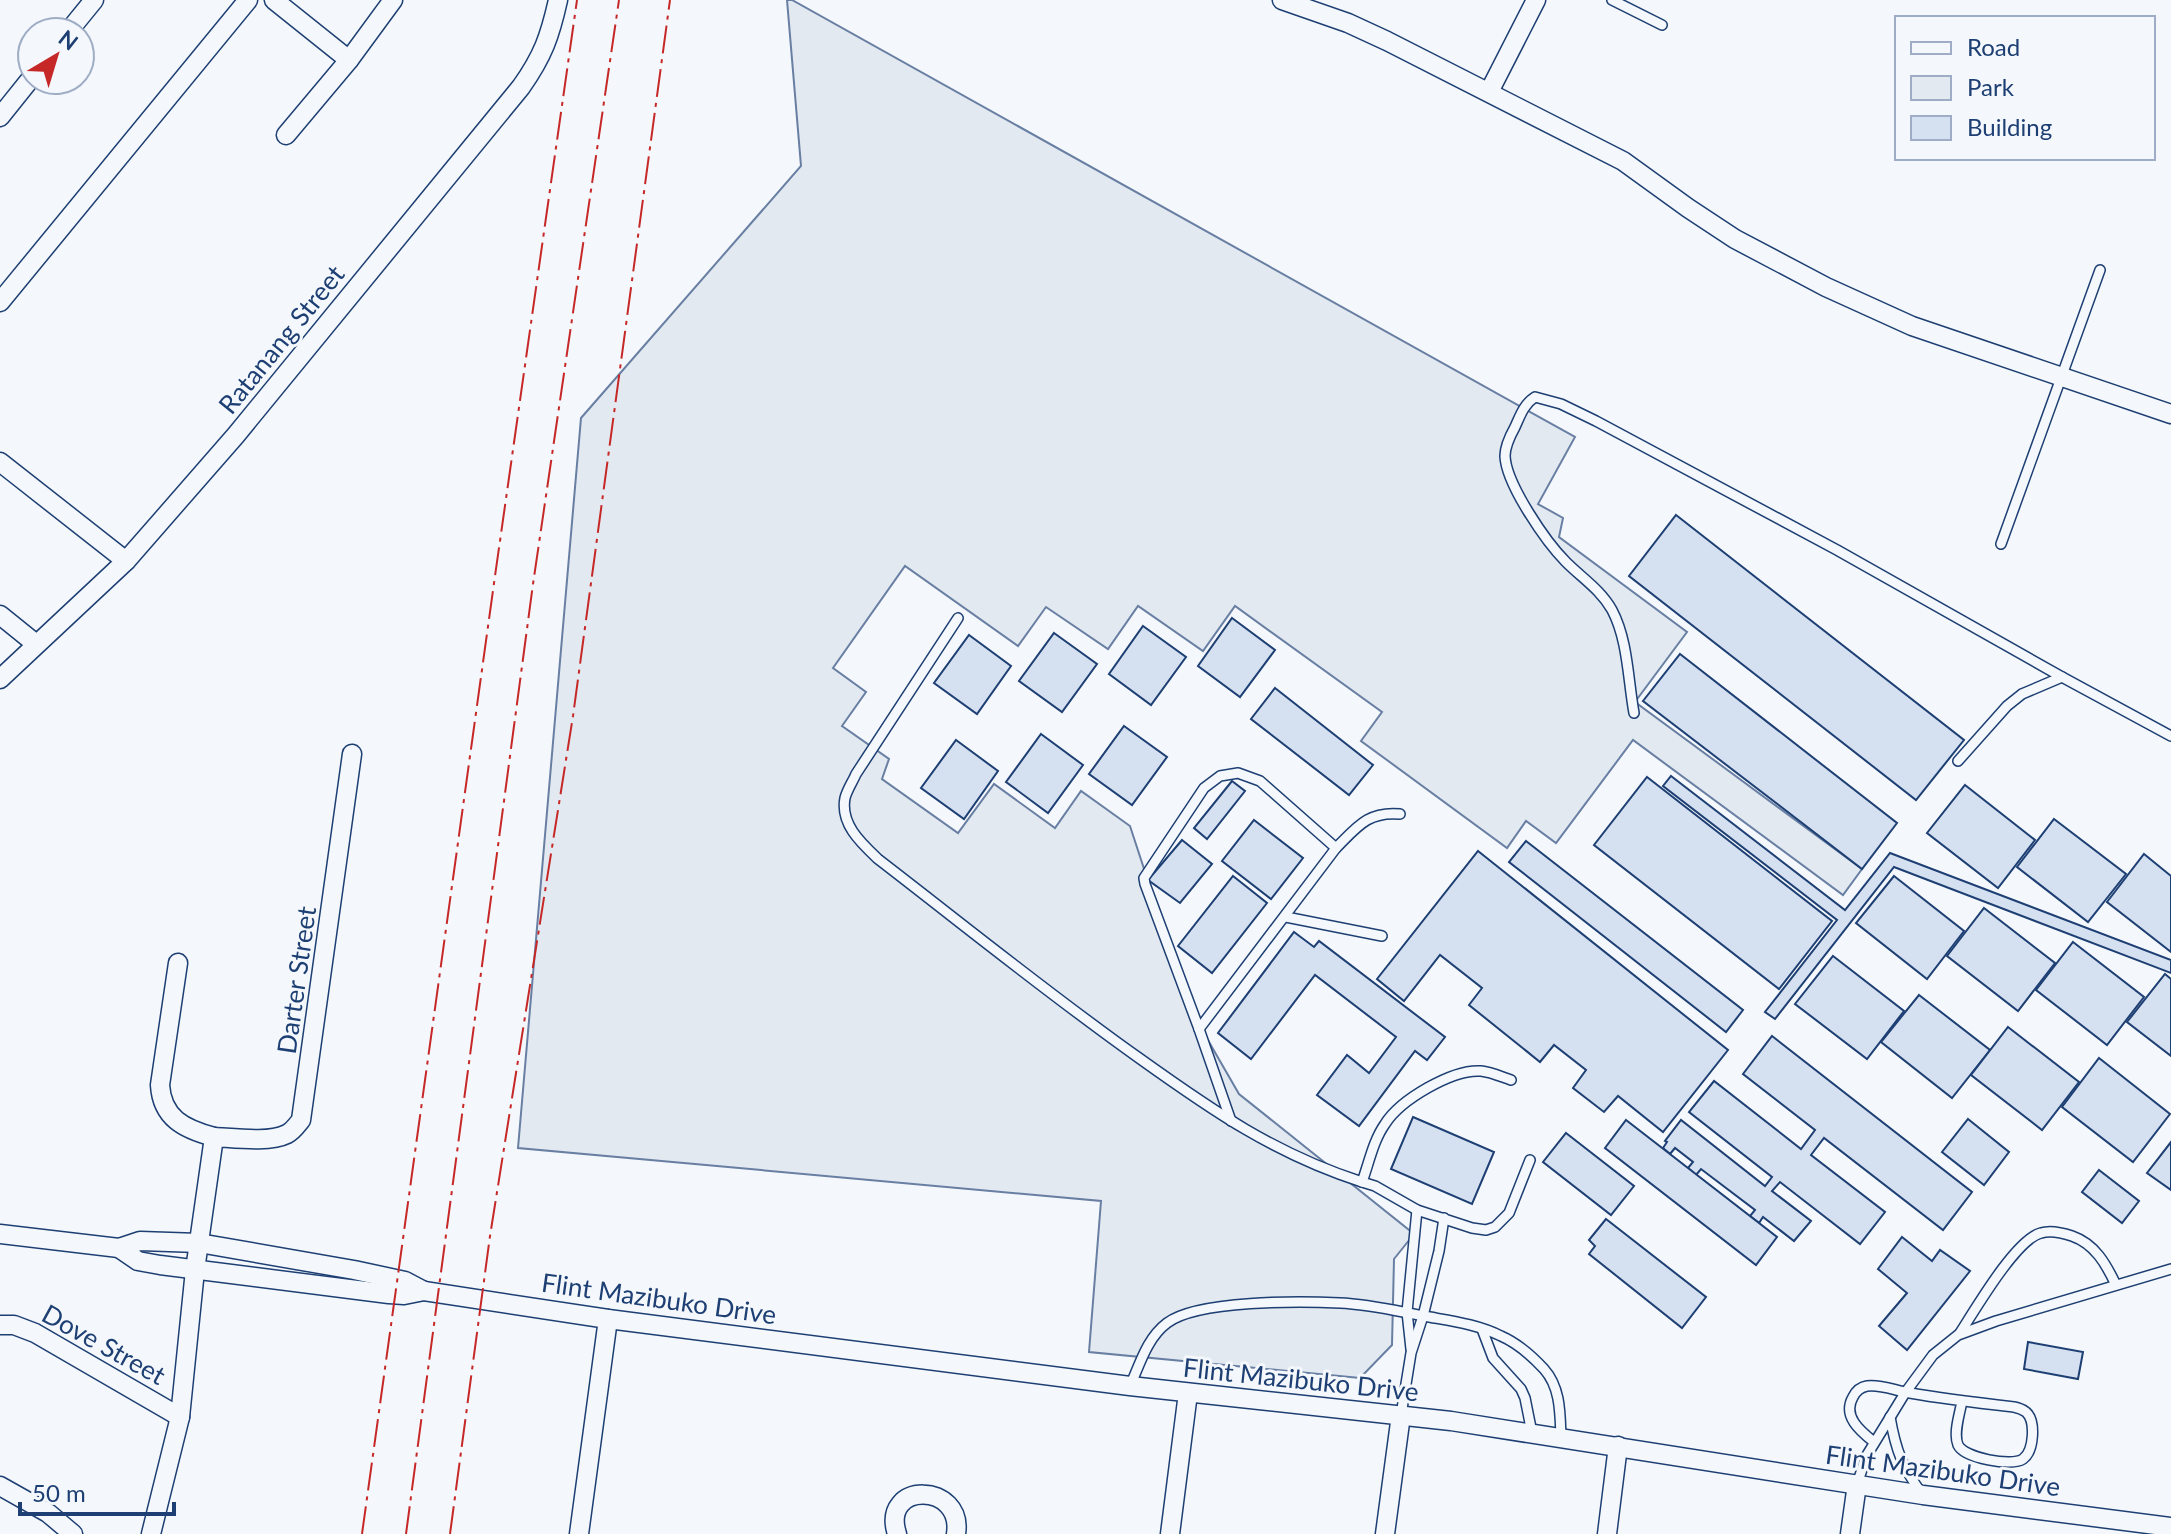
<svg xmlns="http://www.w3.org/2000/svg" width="2171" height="1534" font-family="Lato,sans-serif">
<rect width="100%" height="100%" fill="#f4f7fb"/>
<polygon fill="#e3e9f0" stroke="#687fa3" stroke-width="2" points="787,0 792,0 1575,437 1538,504 1563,518 1559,537 1687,632 1635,702 1862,869 1843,895 1633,740 1556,843 1526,821 1507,848 1361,741 1382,712 1235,606 1203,651 1138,606 1108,649 1046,607 1018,646 905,566 833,668 866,692 842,726 889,759 882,779 958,833 994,784 1055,828 1081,791 1130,826 1190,1009 1239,1094 1414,1234 1394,1259 1392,1345 1360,1378 1089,1352 1101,1201 518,1148 581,418 801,166"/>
<g fill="#d5e0f0" stroke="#1d3f73" stroke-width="2">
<polygon points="1676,515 1964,740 1916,800 1629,576"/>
<polygon points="1232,618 1275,650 1240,697 1198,666"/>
<polygon points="1143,626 1186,657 1151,705 1109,674"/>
<polygon points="1054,633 1097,664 1062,712 1019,681"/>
<polygon points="969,635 1011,666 977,714 934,683"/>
<polygon points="1680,654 1897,823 1862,869 1643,701"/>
<polygon points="1275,688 1373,765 1349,795 1251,719"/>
<polygon points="1124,726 1167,757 1132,805 1089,774"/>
<polygon points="1041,734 1083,765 1048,813 1006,782"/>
<polygon points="956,740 998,771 964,819 921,788"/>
<polygon points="1671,776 1845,910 1890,853 2171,960 2171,973 1894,867 1775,1019 1765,1012 1837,920 1663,786"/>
<polygon points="1647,777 1832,921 1779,989 1594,845"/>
<polygon points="1232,781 1245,791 1207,839 1194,828"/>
<polygon points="1965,785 2035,840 1998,888 1927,833"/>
<polygon points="2054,819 2126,874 2088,922 2017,867"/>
<polygon points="1254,820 1303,858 1271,899 1222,861"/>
<polygon points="1182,840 1212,864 1180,903 1148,880"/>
<polygon points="1526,841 1743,1010 1726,1032 1509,862"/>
<polygon points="1478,851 1728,1050 1663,1132 1618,1096 1604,1112 1573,1088 1586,1070 1554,1045 1540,1062 1469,1005 1482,988 1440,955 1404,1001 1377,979"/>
<polygon points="2144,854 2171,876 2171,952 2107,902"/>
<polygon points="1233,876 1267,903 1212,973 1178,946"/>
<polygon points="1894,876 1964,931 1927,979 1856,923"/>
<polygon points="1984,908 2055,963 2018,1011 1947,956"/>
<polygon points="1294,932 1314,947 1319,941 1445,1037 1427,1060 1415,1051 1359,1126 1317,1095 1347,1055 1369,1073 1396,1037 1315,975 1251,1059 1218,1033"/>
<polygon points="2073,942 2144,997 2107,1045 2036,990"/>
<polygon points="1833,956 1904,1011 1867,1059 1795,1004"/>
<polygon points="2165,974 2171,979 2171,1056 2127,1022"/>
<polygon points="1919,995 1990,1050 1952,1098 1881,1042"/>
<polygon points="2008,1027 2079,1082 2042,1130 1971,1075"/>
<polygon points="1772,1036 1972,1192 1943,1230 1824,1138 1811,1155 1885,1212 1860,1244 1780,1182 1772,1191 1811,1221 1794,1241 1763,1217 1759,1223 1750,1216 1755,1210 1701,1169 1696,1175 1688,1168 1693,1162 1675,1148 1670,1154 1663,1148 1667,1142 1665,1141 1681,1120 1765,1186 1772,1177 1689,1112 1714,1081 1801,1149 1815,1130 1743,1074"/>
<polygon points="2099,1058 2170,1114 2133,1162 2062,1107"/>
<polygon points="1413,1117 1494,1152 1472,1204 1391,1169"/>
<polygon points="1968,1119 2009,1152 1984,1185 1942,1152"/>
<polygon points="1626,1120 1777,1237 1756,1265 1605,1148"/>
<polygon points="1566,1133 1634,1186 1611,1215 1543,1162"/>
<polygon points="2171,1142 2171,1190 2147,1173"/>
<polygon points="2099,1170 2139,1201 2122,1223 2082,1192"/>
<polygon points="1606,1219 1706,1297 1682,1328 1589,1254 1595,1246 1589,1240"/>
<polygon points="1902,1237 1932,1261 1940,1250 1970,1271 1907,1350 1879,1326 1907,1293 1878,1269"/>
<polygon points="2028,1342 2083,1352 2078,1379 2024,1369"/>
</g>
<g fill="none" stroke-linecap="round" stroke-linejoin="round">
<defs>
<g id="lane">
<polyline points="1612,0 1662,25"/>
<polyline points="2001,544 2100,270"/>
<path d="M958,618L856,774C853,781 847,790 845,798C840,824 861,843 878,859C965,926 1050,995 1139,1058C1213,1111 1275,1154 1362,1182"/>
<path d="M1634,713C1628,680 1628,640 1612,610C1601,590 1582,578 1566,562C1546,542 1506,484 1505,456C1505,446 1510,436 1515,427C1520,416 1524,404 1535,397L1561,404L1596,421L1837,550L2062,677L2171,736"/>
<polyline points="1958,761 2007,706 2022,694 2062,677"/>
<polyline points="1286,917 1382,936"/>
<polyline points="1199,1029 1145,884 1144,878 1204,788 1220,776 1238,773 1260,781 1336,848"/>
<path d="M1511,1080C1502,1077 1491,1072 1481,1071C1452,1069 1400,1100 1385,1124C1373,1141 1369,1163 1362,1182L1375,1186L1417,1210L1472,1228L1486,1230L1495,1227L1509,1213L1530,1160"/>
<path d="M1231,1121L1199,1029L1336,848C1357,827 1368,811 1400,814"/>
<polyline points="1482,1329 1493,1358 1521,1389 1525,1398 1532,1433"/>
<path d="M1960,1333C1975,1310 2016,1239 2041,1233C2050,1230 2063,1233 2072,1236C2095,1244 2106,1264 2116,1285"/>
<polyline points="1411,1349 1407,1312 1417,1210"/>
<path d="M1130,1386C1140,1364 1147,1338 1167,1323C1197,1300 1301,1301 1340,1303C1368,1304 1397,1311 1424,1316C1451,1321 1477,1324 1501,1336C1517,1343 1532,1356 1544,1369C1561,1388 1560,1414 1561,1438"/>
<polyline points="1401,1415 1411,1353 1423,1316 1439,1251 1444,1218"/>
<path d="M1890,1417C1896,1451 1902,1466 1922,1494"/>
<path d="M1874,1442C1860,1431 1842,1416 1853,1397C1856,1391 1861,1387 1867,1386C1881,1384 1896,1391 1910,1393C1944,1399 1979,1403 2014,1407C2019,1408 2022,1409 2026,1412C2036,1421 2034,1451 2023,1459C2012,1467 1964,1458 1958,1445C1953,1433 1960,1413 1962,1401"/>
<polyline points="1857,1484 1867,1455 1905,1393 1933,1355 1958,1335 1996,1321 2171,1269"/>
</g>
<g id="street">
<polyline points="274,0 349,60"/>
<polyline points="1282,0 1348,23 1387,41 1623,161 1688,208 1735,239 1826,287 1912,326 2171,414"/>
<polyline points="68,32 94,0"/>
<polyline points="1489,92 1536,0"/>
<polyline points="0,117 32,77"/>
<polyline points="286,135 349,60 393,0"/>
<polyline points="0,302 248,0"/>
<polyline points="0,462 126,561"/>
<polyline points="0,615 36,644"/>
<path d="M0,679L126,561L236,435L521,87C543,56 550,36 558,0"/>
<path d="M178,963L160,1085C162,1118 184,1129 214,1137"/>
<polyline points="0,1234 119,1248 140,1241 199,1243 354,1270 405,1281 424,1291"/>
<polyline points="119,1248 138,1261 160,1265 389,1294 404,1295 424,1291 608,1319 1130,1386 1451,1421 1923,1495 2171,1527"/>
<polyline points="0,1325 14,1325 35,1333 180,1417"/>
<polyline points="0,1486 48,1513 73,1534"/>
<path d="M151,1534L180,1417L195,1270L214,1137C234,1138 269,1143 287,1134C293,1131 297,1125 301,1120L352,754"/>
<polyline points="579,1534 608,1319"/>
<path d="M897,1534C880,1481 964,1482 956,1534"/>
<polyline points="1170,1534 1188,1393"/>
<polyline points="1385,1534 1401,1415"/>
<polyline points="1607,1534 1618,1446"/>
<polyline points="1850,1534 1857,1484"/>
</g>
</defs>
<use href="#lane" stroke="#1d3f73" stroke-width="12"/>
<use href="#street" stroke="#1d3f73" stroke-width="21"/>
<use href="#lane" stroke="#f4f7fb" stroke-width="9"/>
<use href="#street" stroke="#f4f7fb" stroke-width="18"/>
<g stroke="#c62828" stroke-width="2" stroke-dasharray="28 6 4 6" stroke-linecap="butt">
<polyline points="362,1534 495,576 577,0"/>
<polyline points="406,1534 533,584 619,0"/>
<polyline points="450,1534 490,1236 573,716 670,0"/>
</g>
</g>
<g text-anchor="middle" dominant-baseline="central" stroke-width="6" stroke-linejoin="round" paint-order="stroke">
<g font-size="26" fill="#1d3f73" stroke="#f4f7fb">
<text transform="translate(281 339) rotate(-51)">Ratanang Street</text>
<text transform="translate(296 980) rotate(-82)">Darter Street</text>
<text transform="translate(659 1298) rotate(8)">Flint Mazibuko Drive</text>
<text transform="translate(104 1344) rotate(29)">Dove Street</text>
<text transform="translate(1301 1379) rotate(6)">Flint Mazibuko Drive</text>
<text transform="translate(1943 1470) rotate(8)">Flint Mazibuko Drive</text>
</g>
</g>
<rect x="1895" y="16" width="260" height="144" fill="#f4f7fb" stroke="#9eadc5" stroke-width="2"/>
<rect x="1911" y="42" width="40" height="12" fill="#f4f7fb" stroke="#9eadc5" stroke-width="2"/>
<text x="1967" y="56" font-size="24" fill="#1d3f73">Road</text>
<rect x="1911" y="76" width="40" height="24" fill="#e3e9f0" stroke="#9eadc5" stroke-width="2"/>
<text x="1967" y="96" font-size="24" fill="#1d3f73">Park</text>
<rect x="1911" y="116" width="40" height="24" fill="#d5e0f0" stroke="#9eadc5" stroke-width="2"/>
<text x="1967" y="136" font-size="24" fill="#1d3f73">Building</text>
<g transform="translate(56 56) rotate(38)"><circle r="38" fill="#f4f7fb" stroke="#9eadc5" stroke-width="2"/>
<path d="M0-6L14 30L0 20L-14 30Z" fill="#c62828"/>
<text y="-12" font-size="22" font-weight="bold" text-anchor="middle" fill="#1d3f73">N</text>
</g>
<path d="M20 1502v12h154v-12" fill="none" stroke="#1d3f73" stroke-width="4"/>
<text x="32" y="1502" font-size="24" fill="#1d3f73" stroke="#f4f7fb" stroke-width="6" paint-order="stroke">50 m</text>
</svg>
